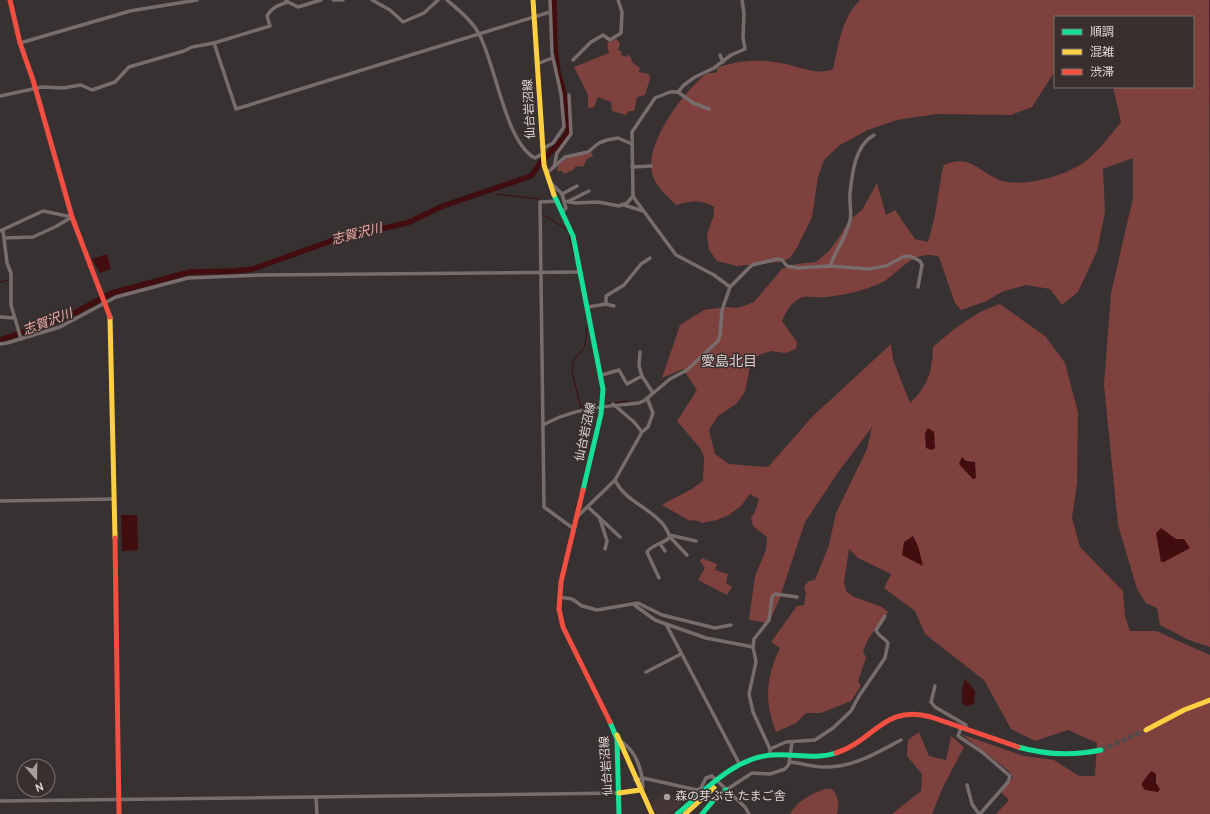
<svg xmlns="http://www.w3.org/2000/svg" width="1210" height="814" font-family="Overpass,'Noto Sans JP',sans-serif">
<rect width="100%" height="100%" fill="#373131"/>
<polygon fill="#453635" points="665,789 682,804 669,814 657,814 650,801 656,800"/>
<g fill="#7e413e">
<path d="M860,0H1209L1210,647L1189,640L1160,625L1157,608L1146,603L1137,589L1118,525L1104,385L1111,293L1133,198V158L1103,169L1105,212L1097,251L1078,292L1062,305L1050,289L1026,285L1004,291L984,302L961,310L955,303L939,257C916,249 903,268 886,280C872,289 842,296 825,297C817,298 807,295 800,298C790,304 786,311 782,321L797,342L796,349L785,353L772,351L761,354L751,361L745,392L736,404L718,416L709,430L715,454L729,464L768,467L813,416L891,344L893,360L910,403C929,385 932,371 933,347C954,329 974,312 1000,304L1045,336L1065,363L1078,412L1077,483L1072,518L1080,547L1123,591L1125,616L1130,631H1156L1210,655V814H996L1009,800L1001,792L1013,777L1009,771L961,734L1024,756L1054,760L1079,776H1095L1097,743L1068,730L1035,741L1011,729L984,680L925,634L915,611L884,588L891,574L858,558L849,549L844,582L846,591L854,597L882,607L888,612L868,639L863,651L866,658L858,681L861,686L851,701L821,713H806L796,723L776,732C764,700 766,678 780,648L771,642L797,606L804,605L806,593L804,586L809,581L815,580L829,545L836,513L867,449L872,427L839,471L805,522L779,600L769,623L749,620L755,576L766,550L767,537L753,526L751,518L755,512L759,499L750,494L741,506L729,515L717,520L702,523L695,520L690,521L662,505C677,496 689,492 703,481L704,457L700,448L677,421L697,390L683,369L662,378L680,325L704,310L726,307L738,308L754,302L782,269L796,264L816,262L829,251L840,236L849,220L862,210L877,183L886,215L895,210L915,239L928,242L935,215L942,171L944,165C966,156 973,165 991,176C994,177 998,180 1002,181C1027,187 1065,176 1086,161C1099,150 1110,136 1121,122L1113,87H1193V17H1055V71L1032,107L1011,115L936,114L897,120L868,130L840,145L824,160L818,177L812,217L798,246L790,258L779,262L737,266L717,261L709,250L707,234L714,215V207C700,199 691,201 676,205C667,196 655,186 652,173C645,143 683,92 706,74C709,72 713,74 717,72V68C738,60 758,59 781,63C799,66 816,76 833,69C839,44 841,19 860,0Z"/>
<polygon points="617,39 620,44 618,50 621,51 621,55 627,57 629,54 633,63 640,68 639,72 649,74 650,79 645,95 637,97 634,111 629,111 626,115 612,111 611,102 598,97 594,107 588,108 588,95 574,67 609,53 607,43"/>
<polygon points="591,152 593,156 587,159 583,167 576,166 573,170 564,174 562,171 557,171 558,165 565,159"/>
<polygon points="702,558 717,564 715,570 728,574 726,583 732,587 727,595 698,580 705,568 700,561"/>
<polygon points="919,732 929,756 946,760 951,736 964,747 942,789 932,814 892,814 921,791 922,774 907,756 908,740"/>
<path d="M825,789H832C839,797 839,804 837,814H790C798,800 811,794 825,789Z"/>
</g>
<g fill="#420d0f">
<polygon points="107,254 111,269 100,273 92,259"/>
<polygon points="928,428 934,432 935,448 932,450 926,448 925,433"/>
<polygon points="962,457 966,461 975,462 976,478 973,479 959,464"/>
<polygon points="121,515 137,515 138,550 122,551"/>
<polygon points="1161,528 1176,539 1184,539 1190,548 1164,562 1161,562 1156,533"/>
<polygon points="913,536 918,546 923,566 902,555 904,542"/>
<polygon points="965,679 975,691 974,704 966,706 962,703 962,689"/>
<polygon points="1151,771 1156,774 1156,783 1160,789 1158,792 1145,790 1142,786 1142,783"/>
</g>
<g fill="none" stroke-linecap="round" stroke-linejoin="round">
<g stroke="#420d0f" stroke-width="1">
<polyline points="493,189 494,191"/>
<polyline points="496,194 539,199"/>
<polyline points="542,214 568,230"/>
<polyline points="569,234 574,256"/>
<polyline points="0,282 8,280"/>
<polyline points="587,327 585,346 573,362 572,371 581,408 598,405"/>
<polyline points="607,403 610,403"/>
<polyline points="613,403 628,401"/>
</g>
<polyline stroke="#420d0f" stroke-width="5.5" points="0,340 65,318 112,293 190,272 236,271 253,269 339,238 407,223 443,206 531,176 541,162 562,140 567,134 568,128 565,98 558,72 555,49 554,0"/>
<polyline stroke="#504a4a" stroke-width="5" stroke-dasharray="5 2.5" stroke-linecap="butt" points="1101,750 1146,730"/>
<g stroke="#786c6c" stroke-width="3.5">
<polyline points="333,0 343,0"/>
<polyline points="372,0 390,10 403,22 424,13 438,0"/>
<path d="M447,0C458,10 472,20 479,34C496,65 505,142 535,158L542,154"/>
<polyline points="286,1 298,7 321,0"/>
<polyline points="20,43 130,11 197,0"/>
<polyline points="214,43 236,109 550,12"/>
<polyline points="720,55 723,62"/>
<polyline points="573,60 591,42 603,35 610,40 621,33 622,12 618,0"/>
<polyline points="537,64 552,58"/>
<polyline points="678,92 693,103 709,109"/>
<path d="M0,96L42,87L63,88L81,85L92,90L115,82L129,67L184,51L192,47L214,43L270,26L267,16C272,7 279,5 288,2"/>
<polyline points="542,149 553,143 564,127 561,94 552,53 550,0"/>
<polyline points="554,167 557,153 571,134 569,95"/>
<polyline points="632,167 651,166"/>
<polyline points="547,173 565,157 588,152 599,143 607,140 618,138 632,144"/>
<polyline points="551,183 562,194 564,201 576,203 598,202 619,206 627,203 633,196"/>
<polyline points="562,194 577,186"/>
<polyline points="558,201 540,202 544,507 574,529"/>
<polyline points="569,201 589,191"/>
<polyline points="624,205 643,211"/>
<polyline points="563,212 566,208 564,201"/>
<polyline points="3,230 7,263 11,273 11,305 21,339"/>
<polyline points="0,231 43,211 72,217"/>
<polyline points="4,238 33,237 55,227 72,217"/>
<path d="M830,266C836,250 846,237 850,221C852,210 849,202 850,193C852,174 855,145 874,135"/>
<polyline points="730,287 714,275 676,255 637,202 633,196 632,132 655,98 670,92 678,92 684,85 695,77 714,68 731,55 745,49 743,37 744,13 742,0"/>
<polyline points="606,304 606,296 624,285 641,264 650,258"/>
<polyline points="588,307 606,304 614,306"/>
<polyline points="0,317 14,318"/>
<polyline points="0,344 7,343 60,327 116,297 188,278 262,275 580,272"/>
<polyline points="640,352 639,366 642,376"/>
<polyline points="602,375 619,370 627,384 642,376 653,393"/>
<path d="M543,425C576,407 603,407 639,403L645,400L670,379L687,370L718,341L720,335L722,310L730,287L752,265L777,259L782,260L787,266L798,268L830,266L868,269L886,266L903,257L910,256L920,261L922,265L918,287"/>
<polyline points="642,432 648,427 653,413 647,398"/>
<path d="M615,480C625,501 647,506 662,523C666,527 668,532 670,537C664,544 652,544 647,552L659,578"/>
<polyline points="0,501 114,499"/>
<polyline points="588,507 620,537"/>
<polyline points="577,517 615,480 642,432 634,422 613,404"/>
<polyline points="600,519 607,541 605,549"/>
<polyline points="669,535 696,541"/>
<polyline points="670,537 687,555"/>
<polyline points="660,544 665,551"/>
<polyline points="559,597 572,599 582,606 597,610 638,603 662,615 715,628 731,625"/>
<polyline points="633,604 655,620 666,624 706,638 753,647"/>
<polyline points="666,624 740,765"/>
<polyline points="646,672 681,654"/>
<polyline points="935,686 931,702 935,707 966,725 965,729"/>
<polyline points="961,728 958,736 982,752 1010,776 1008,782 980,814"/>
<path d="M620,741C636,750 642,770 643,787L640,790"/>
<path d="M770,749L786,742L815,740L833,728L851,711L859,696L885,658L888,643C885,638 878,636 876,630L885,616"/>
<polyline points="770,755 770,749 753,712 749,694 756,662 753,647 754,639 769,620 772,597 775,594 797,597"/>
<path d="M789,762C802,763 816,768 829,767C856,766 878,752 901,740"/>
<polyline points="635,780 643,778 697,790 701,788 706,778 712,776 745,807 749,814"/>
<polyline points="967,785 972,804 979,814"/>
<polyline points="726,790 752,773 770,774 785,769 789,764 792,742"/>
<polyline points="316,797 317,814"/>
<polyline points="0,801 619,793"/>
</g>
<g stroke="#16e098" stroke-width="5">
<polyline points="554,195 573,236 603,389 601,414 583,490"/>
<polyline points="610,722 617,739 619,814"/>
<path d="M1018,747C1046,755 1072,756 1101,750"/>
<path d="M677,814C705,791 733,758 772,755C793,753 815,760 836,753"/>
<polyline points="702,814 718,795 726,790"/>
</g>
<g stroke="#ffcf43" stroke-width="5">
<polyline points="533,0 544,165 554,195"/>
<polyline points="110,317 115,538"/>
<polyline points="1146,730 1184,710 1210,700"/>
<polyline points="617,735 652,814"/>
<polyline points="619,793 640,790"/>
<polyline points="685,814 714,788"/>
</g>
<g stroke="#f24e42" stroke-width="5">
<polyline points="10,0 20,43 33,80 72,217 110,317"/>
<polyline points="583,490 561,582 559,609 563,627 610,722"/>
<polyline points="115,538 119,814"/>
<path d="M836,753C874,741 884,704 931,717L1018,747"/>
</g>
</g>
<circle fill="#a49e9d" stroke="#392f2f" stroke-width="1.5" cx="667" cy="797" r="4"/>
<g text-anchor="middle" dominant-baseline="central" stroke-width="3" stroke-linejoin="round" paint-order="stroke">
<g font-size="12" fill="#ded8d7" stroke="#392f2f">
<text transform="translate(530 109) rotate(-93)">仙台岩沼線</text>
<text transform="translate(586 432) rotate(-78)">仙台岩沼線</text>
<text transform="translate(607 766) rotate(-94)">仙台岩沼線</text>
</g>
<g font-size="12" fill="#ded8d7" stroke="#392f2f" text-anchor="start">
<text x="675" y="797">森の芽ぶき たまご舎</text>
</g>
<g font-size="13" font-style="italic" fill="#f2aca7" stroke="#392f2f">
<text transform="translate(357 235) rotate(-14)">志賀沢川</text>
<text transform="translate(48 323) rotate(-21)">志賀沢川</text>
</g>
<g font-size="14" fill="#dfd2d0" stroke="#392f2f">
<text x="729" y="362">愛島北目</text>
</g>
</g>
<rect x="1054" y="16" width="140" height="72" fill="#392f2f" stroke="#7b7372"/>
<rect x="1062" y="29" width="20" height="6" fill="#16e098" stroke="#7b7372"/>
<text x="1090" y="36" font-size="12" fill="#ded8d7">順調</text>
<rect x="1062" y="49" width="20" height="6" fill="#ffcf43" stroke="#7b7372"/>
<text x="1090" y="56" font-size="12" fill="#ded8d7">混雑</text>
<rect x="1062" y="69" width="20" height="6" fill="#f24e42" stroke="#7b7372"/>
<text x="1090" y="76" font-size="12" fill="#ded8d7">渋滞</text>
<g transform="translate(36 778) rotate(160)"><circle r="19" fill="#392f2f" stroke="#7b7372"/>
<path d="M0-3L7 15L0 10L-7 15Z" fill="#a49e9d"/>
<text y="-6" font-size="11" font-weight="bold" text-anchor="middle" fill="#ded8d7">N</text>
</g>
</svg>
